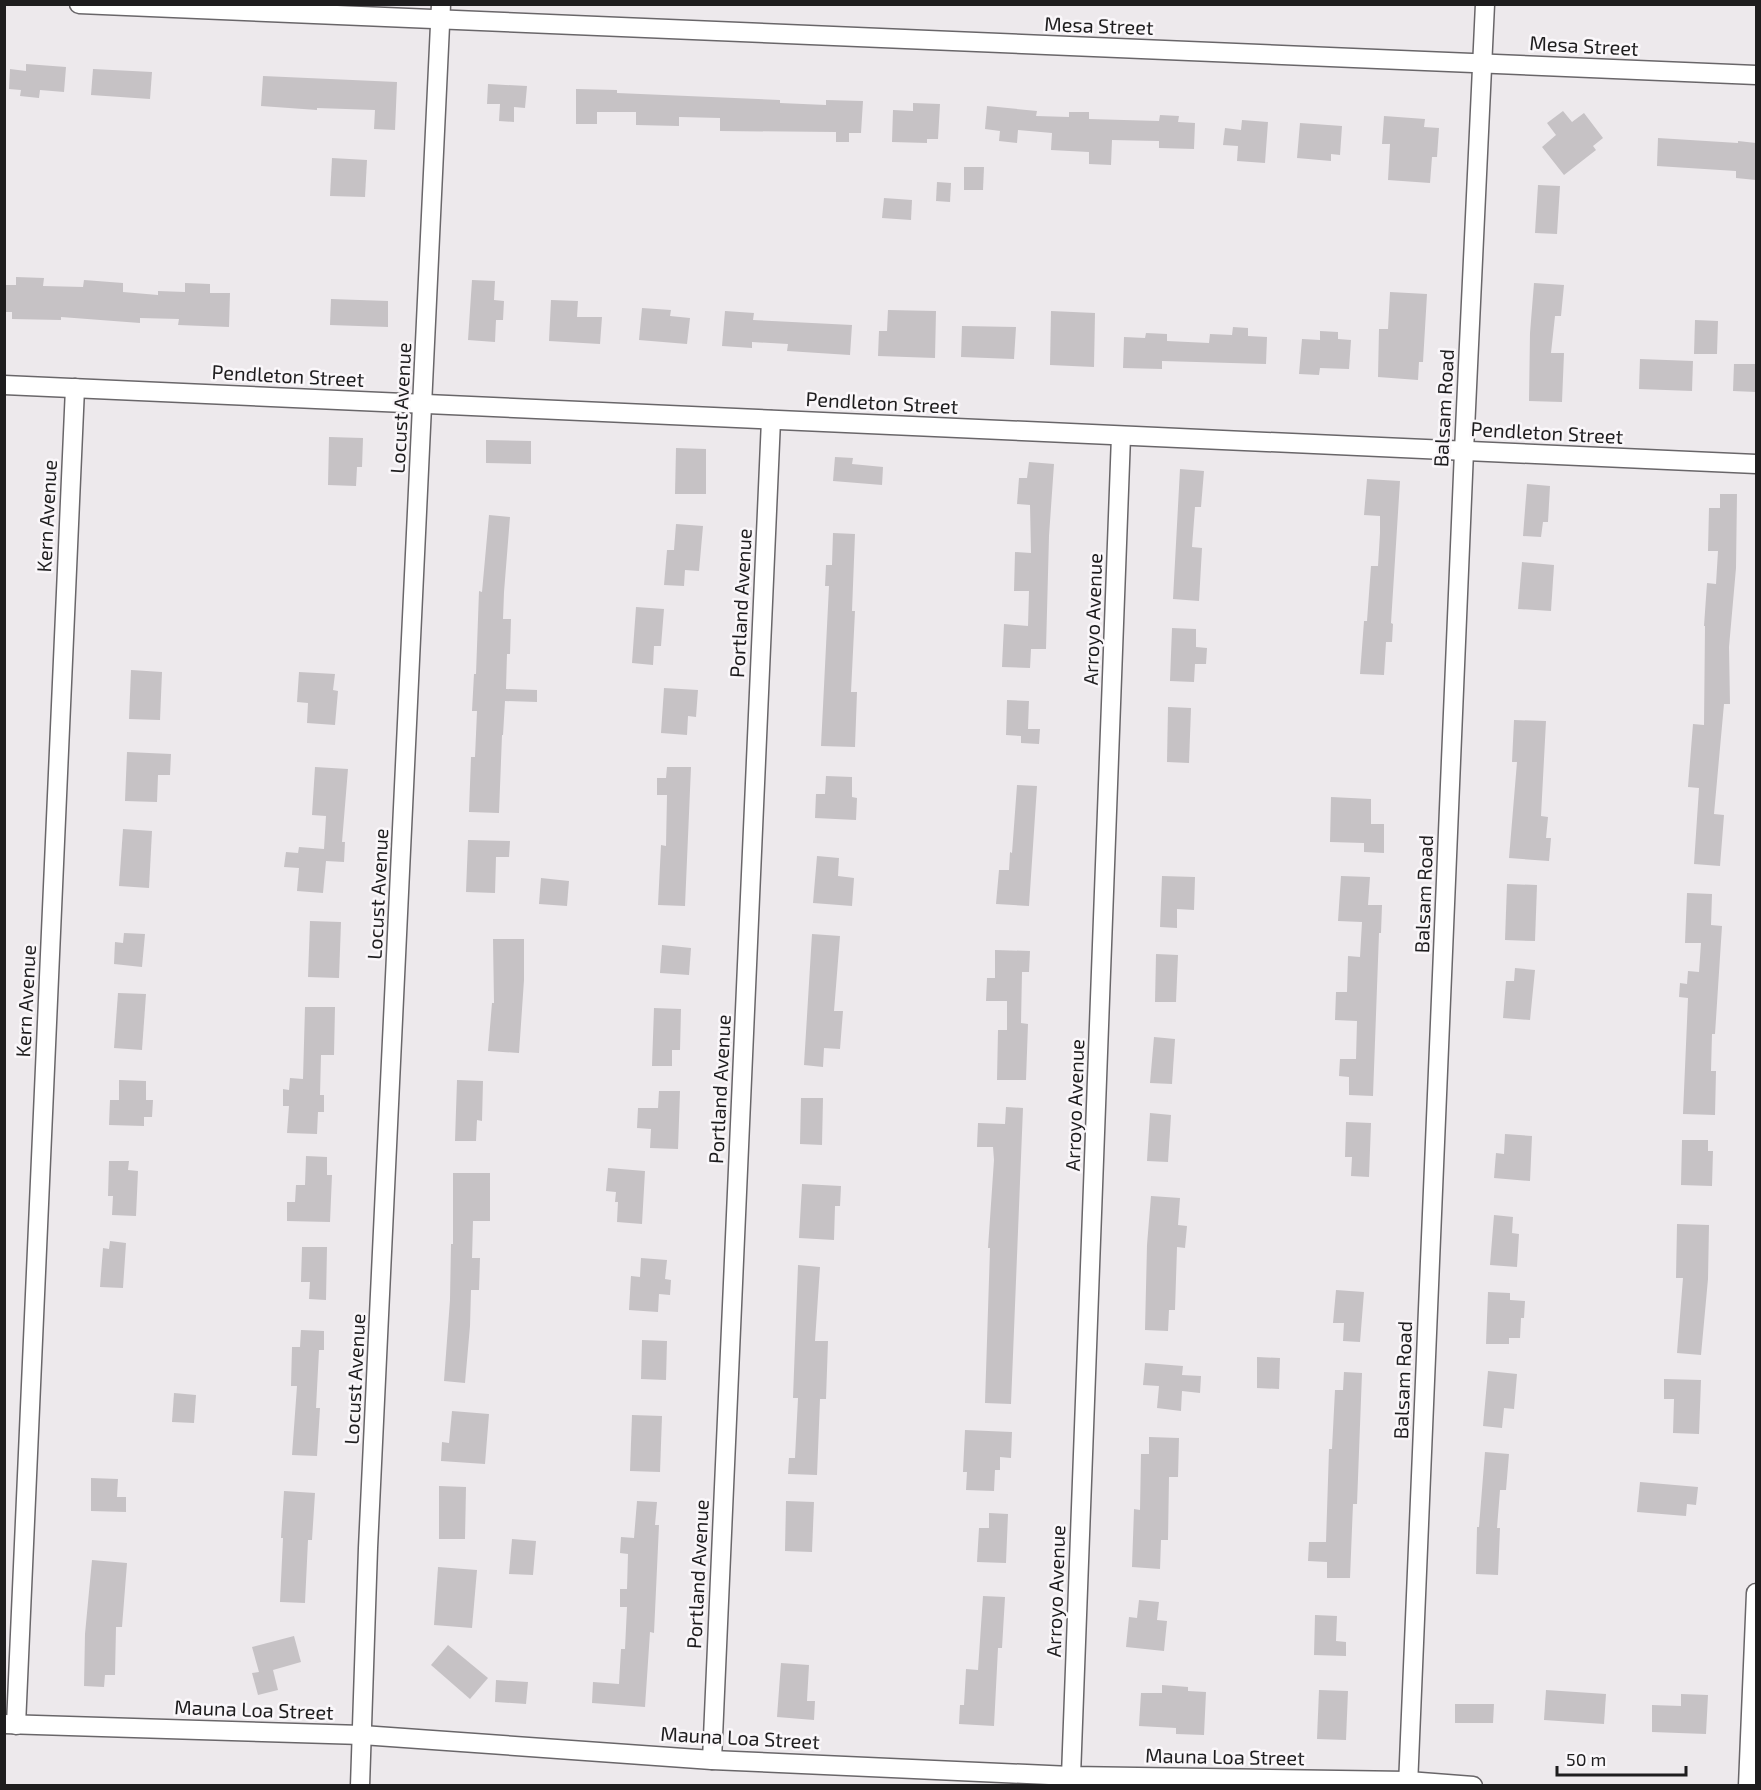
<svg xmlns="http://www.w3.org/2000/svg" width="1761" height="1790" font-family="'Exo 2',sans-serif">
<rect width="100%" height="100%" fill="#ede9ec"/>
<g fill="#c6c2c5">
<polygon points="26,64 66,67 64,92 40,90 39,98 20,96 21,90 9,89 10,69 26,71"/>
<polygon points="93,69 152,72 150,99 91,95"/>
<polygon points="263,76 397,82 395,130 374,129 375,110 317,108 317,110 261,106"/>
<polygon points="488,84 527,86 525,108 514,107 514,122 499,121 500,104 487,104"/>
<polygon points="576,89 617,90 617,93 780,100 780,103 826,105 826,100 863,101 861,133 849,133 849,142 836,142 836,132 720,131 720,118 679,117 679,126 636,125 636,112 597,112 597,124 576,124"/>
<polygon points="913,103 940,104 938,139 927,139 927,143 892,142 893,110 913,111"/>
<polygon points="987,106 1037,111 1036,116 1069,117 1069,112 1089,112 1089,119 1159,121 1160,115 1179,116 1178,122 1195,123 1194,149 1159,148 1159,141 1112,140 1111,165 1089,164 1089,152 1051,150 1052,133 1018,130 1017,143 999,141 1000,131 985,129"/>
<polygon points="1563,111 1572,122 1584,113 1603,138 1593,146 1596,150 1564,175 1542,147 1556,135 1547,123"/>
<polygon points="1384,116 1425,119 1424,127 1439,128 1437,157 1432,157 1430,183 1388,180 1390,144 1382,144"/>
<polygon points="1242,120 1268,122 1265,163 1237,161 1238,146 1223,145 1225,128 1241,130"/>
<polygon points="1300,123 1342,126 1340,155 1331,154 1331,161 1297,158"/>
<polygon points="1658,138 1738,143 1738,141 1756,143 1756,180 1736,178 1736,171 1657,166"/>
<polygon points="332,158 367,160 365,197 330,196"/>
<polygon points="964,167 984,167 983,190 964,190"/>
<polygon points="937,182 951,183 950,202 936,201"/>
<polygon points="1538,185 1560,186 1557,234 1535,233"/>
<polygon points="884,198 912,200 911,220 882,218"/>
<polygon points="16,277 44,278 43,286 83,287 84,280 123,283 123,292 158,295 158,291 185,292 185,283 210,284 210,293 230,293 229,327 178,325 179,319 140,318 140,323 61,317 61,320 12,319 12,312 4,312 4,285 16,285"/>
<polygon points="472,280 495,281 494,300 504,301 503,320 496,320 495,342 468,340"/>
<polygon points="1534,283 1564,285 1561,316 1555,316 1551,353 1564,353 1562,402 1529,401 1530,333"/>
<polygon points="1390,292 1427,294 1423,362 1419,362 1418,380 1378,377 1379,329 1388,329"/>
<polygon points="331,299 388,301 388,327 330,325"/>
<polygon points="551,300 578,301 577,317 602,317 600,344 549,341"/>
<polygon points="642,308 671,310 670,316 690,318 687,344 639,340"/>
<polygon points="888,310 936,311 935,358 878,356 879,331 887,331"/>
<polygon points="725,311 754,313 753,320 852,325 850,355 787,351 788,344 752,342 752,348 722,346"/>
<polygon points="1051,311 1095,313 1094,367 1050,365"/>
<polygon points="1695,320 1718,321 1717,354 1694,354"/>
<polygon points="962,326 1016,327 1014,359 961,357"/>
<polygon points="1233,327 1248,328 1248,336 1267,337 1266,364 1162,361 1162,369 1123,368 1124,337 1145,338 1146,333 1167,334 1167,341 1209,343 1210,334 1232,335"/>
<polygon points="1320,331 1338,332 1338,339 1351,340 1349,369 1320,368 1319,375 1299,374 1302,339 1320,340"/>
<polygon points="1640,359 1693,361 1692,391 1639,389"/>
<polygon points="1734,364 1756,364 1756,392 1733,391"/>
<polygon points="329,437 363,438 362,467 357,467 356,486 328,485"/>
<polygon points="486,440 531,441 531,464 486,463"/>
<polygon points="676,448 706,449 706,494 675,494"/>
<polygon points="835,457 853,458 852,464 883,467 882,485 833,481"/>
<polygon points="1029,462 1054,464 1049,536 1046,649 1031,649 1030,668 1002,667 1004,624 1028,626 1029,591 1014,591 1015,552 1031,553 1030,505 1017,504 1019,478 1027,478"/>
<polygon points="1180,469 1204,471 1201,507 1195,507 1192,547 1202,548 1199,601 1173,599"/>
<polygon points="1367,479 1400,481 1391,623 1393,624 1392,642 1386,642 1384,675 1360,674 1364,621 1367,621 1371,566 1378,566 1380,533 1380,516 1364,515"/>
<polygon points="1527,484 1550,486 1548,522 1543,522 1541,537 1523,536"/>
<polygon points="1720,494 1737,494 1736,568 1729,647 1730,704 1724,704 1714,814 1724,815 1720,866 1694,864 1699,788 1688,787 1693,724 1704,725 1705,626 1704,626 1707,583 1716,584 1718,551 1708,551 1709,508 1720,508"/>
<polygon points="489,515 510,517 504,592 503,619 511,619 510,654 507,654 506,689 537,690 537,702 505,701 503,735 502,735 499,813 469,812 471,757 475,757 477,711 472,711 474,674 476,674 479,591 482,592"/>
<polygon points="676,524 703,526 699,571 685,570 684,586 664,585 667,550 674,550"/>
<polygon points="833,533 855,534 852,611 855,611 851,692 857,692 855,747 821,746 829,586 825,586 826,565 832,565"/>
<polygon points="1522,562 1554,565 1551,611 1518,609"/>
<polygon points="636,607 664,609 661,646 654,646 653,665 632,663"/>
<polygon points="1172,628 1196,629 1196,647 1207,648 1206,664 1195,664 1194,682 1170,681"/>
<polygon points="131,670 162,672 160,720 129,719"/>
<polygon points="299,672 335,674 333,690 338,691 335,725 307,723 308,703 297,702"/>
<polygon points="664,688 698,690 696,717 688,716 687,735 661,733"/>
<polygon points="1007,700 1029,701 1028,729 1040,729 1039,744 1021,743 1021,736 1006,735"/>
<polygon points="1168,707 1191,708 1189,763 1167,762"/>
<polygon points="1514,720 1546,721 1541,816 1548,817 1546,838 1551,838 1549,861 1509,858 1517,762 1512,762"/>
<polygon points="127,752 171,754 170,775 158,775 157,802 125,801"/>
<polygon points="315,767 348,769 342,842 345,842 344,862 326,861 323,893 297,891 299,868 284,867 286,852 298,853 299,847 324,849 326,816 312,815"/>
<polygon points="667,767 691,767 685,906 658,905 661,845 666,846 667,795 657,795 657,778 666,778"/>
<polygon points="826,776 852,777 852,797 857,798 856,820 815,818 816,794 825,794"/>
<polygon points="1017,785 1037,786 1029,906 996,904 999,870 1009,870 1010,852 1012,853"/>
<polygon points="1331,797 1371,799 1371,824 1384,824 1384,853 1364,852 1364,843 1330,842"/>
<polygon points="123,829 152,831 149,888 119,886"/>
<polygon points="468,840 510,841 509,857 496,857 495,893 466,892"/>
<polygon points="817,856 839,858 838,876 854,878 852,906 813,903"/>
<polygon points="1162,876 1195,877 1194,910 1177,909 1177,928 1160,927"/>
<polygon points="1341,876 1370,877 1368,905 1382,905 1381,933 1379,933 1373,1096 1349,1095 1349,1077 1339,1076 1340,1059 1356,1059 1357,1021 1335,1020 1336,992 1347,992 1348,956 1360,957 1362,922 1338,921"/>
<polygon points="541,878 569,881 567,906 539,904"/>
<polygon points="1507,884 1537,885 1535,941 1505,940"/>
<polygon points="1687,893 1712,894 1711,925 1722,926 1715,1034 1712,1034 1711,1071 1716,1071 1715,1115 1683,1114 1688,998 1679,997 1680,983 1687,984 1688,971 1699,972 1701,943 1685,943"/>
<polygon points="310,921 341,922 339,978 308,977"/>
<polygon points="124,933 145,934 142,967 114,964 115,942 123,943"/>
<polygon points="812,934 840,936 834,1011 843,1011 840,1049 824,1048 823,1067 804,1065"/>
<polygon points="493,939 524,939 524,980 519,1053 488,1051 492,1003 494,1003"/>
<polygon points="662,945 691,948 689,975 660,973"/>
<polygon points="995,950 1030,951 1029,972 1022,972 1021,1023 1028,1024 1026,1080 997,1080 998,1030 1007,1030 1007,1001 986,1001 987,978 995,978"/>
<polygon points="1156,954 1178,955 1176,1002 1155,1002"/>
<polygon points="1515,968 1535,970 1530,1020 1503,1018 1506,981 1514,981"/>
<polygon points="118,993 146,994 142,1050 114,1048"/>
<polygon points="305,1007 335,1007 334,1055 321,1055 320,1095 324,1095 324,1112 318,1112 317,1134 287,1133 289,1106 283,1106 283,1089 289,1090 290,1078 303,1079"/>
<polygon points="654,1008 681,1009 680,1050 672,1050 672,1066 652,1066"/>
<polygon points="1154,1037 1175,1039 1172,1084 1150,1083"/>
<polygon points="119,1080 146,1081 146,1100 153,1100 152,1117 144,1117 144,1126 109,1125 110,1100 119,1100"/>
<polygon points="457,1080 483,1081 482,1121 477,1120 476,1141 455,1141"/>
<polygon points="659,1091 680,1091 678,1149 650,1148 651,1129 637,1128 638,1108 658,1108"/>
<polygon points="801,1098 823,1098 822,1145 800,1144"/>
<polygon points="1006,1107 1023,1108 1011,1404 985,1403 990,1248 988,1248 994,1160 993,1147 977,1147 978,1123 1005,1124"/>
<polygon points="1150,1113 1171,1115 1168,1162 1147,1161"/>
<polygon points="1346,1122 1371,1123 1369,1177 1351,1176 1352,1157 1345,1157"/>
<polygon points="1505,1134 1532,1136 1530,1181 1494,1178 1496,1153 1504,1154"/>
<polygon points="1682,1140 1708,1140 1708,1151 1713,1151 1712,1186 1681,1185"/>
<polygon points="306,1156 327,1157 327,1175 332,1175 330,1222 287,1221 287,1202 295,1202 296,1185 305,1185"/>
<polygon points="109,1161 129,1161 128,1170 138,1171 136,1216 112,1215 113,1196 108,1196"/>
<polygon points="608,1168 645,1171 642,1224 617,1222 618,1202 615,1202 616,1192 606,1191"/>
<polygon points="453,1173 490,1173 490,1221 473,1221 472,1258 480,1258 479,1290 471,1290 470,1326 465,1383 444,1381 450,1300 451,1244 453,1244"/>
<polygon points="802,1184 841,1186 840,1206 835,1206 834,1240 799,1238"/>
<polygon points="1151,1196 1180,1198 1178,1225 1187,1226 1185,1248 1177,1247 1175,1310 1169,1310 1168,1331 1145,1330 1147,1245"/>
<polygon points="1494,1215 1513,1217 1512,1233 1519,1234 1517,1267 1490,1265"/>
<polygon points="1677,1224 1709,1225 1708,1279 1701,1355 1677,1353 1683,1278 1676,1278"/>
<polygon points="110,1241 126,1243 123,1288 100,1287 103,1248 109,1249"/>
<polygon points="302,1247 327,1247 326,1300 309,1299 310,1282 301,1282"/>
<polygon points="641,1258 667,1260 665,1279 671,1280 670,1295 659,1294 658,1312 629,1310 631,1276 640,1277"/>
<polygon points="798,1265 820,1267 815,1341 828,1341 826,1399 820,1399 817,1475 788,1474 789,1458 795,1458 798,1398 793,1398"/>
<polygon points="1336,1290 1364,1292 1360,1342 1343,1341 1344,1323 1333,1323"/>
<polygon points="1488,1292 1510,1293 1510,1300 1525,1301 1524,1318 1521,1318 1520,1338 1509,1338 1509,1344 1486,1344"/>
<polygon points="301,1330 324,1331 324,1350 319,1350 316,1408 320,1408 317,1456 292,1455 297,1386 291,1386 292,1347 300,1347"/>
<polygon points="642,1340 667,1341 666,1380 641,1379"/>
<polygon points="1257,1357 1280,1358 1279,1389 1257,1388"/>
<polygon points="1145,1363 1183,1366 1182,1375 1201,1376 1200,1393 1182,1391 1181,1411 1157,1408 1159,1386 1143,1385"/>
<polygon points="1488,1371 1517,1374 1514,1409 1504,1408 1502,1428 1483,1426"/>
<polygon points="1344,1372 1362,1373 1357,1504 1353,1504 1350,1578 1327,1578 1327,1562 1308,1561 1309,1542 1326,1542 1329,1449 1332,1449 1335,1390 1343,1390"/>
<polygon points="1664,1379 1701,1380 1699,1434 1673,1433 1674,1399 1664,1399"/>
<polygon points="174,1393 196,1395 194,1423 172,1422"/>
<polygon points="452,1411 489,1414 485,1464 441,1461 442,1442 449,1443"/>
<polygon points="632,1415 662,1416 660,1472 630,1471"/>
<polygon points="965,1430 1012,1432 1011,1458 1000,1457 1000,1470 995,1470 994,1491 966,1490 967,1472 963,1472"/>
<polygon points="1149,1437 1179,1438 1178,1477 1169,1477 1168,1540 1161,1540 1160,1569 1132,1567 1134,1509 1140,1510 1141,1454 1149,1454"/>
<polygon points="1485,1452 1509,1454 1506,1490 1500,1490 1497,1528 1500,1528 1498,1575 1476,1574 1477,1527 1479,1527"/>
<polygon points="91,1478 118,1479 117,1497 126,1497 126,1512 91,1511"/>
<polygon points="1640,1482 1698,1487 1696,1505 1687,1504 1686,1516 1637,1512"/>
<polygon points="439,1486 466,1487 465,1539 439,1539"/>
<polygon points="284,1491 315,1493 312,1540 308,1540 305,1603 280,1602 283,1538 281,1538"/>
<polygon points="637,1501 657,1502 655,1525 659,1525 654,1633 650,1632 645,1707 592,1703 593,1682 619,1684 621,1649 625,1649 627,1607 620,1607 620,1589 627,1589 628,1554 620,1553 621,1537 634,1538"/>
<polygon points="786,1501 814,1502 812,1552 785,1551"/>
<polygon points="989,1513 1008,1514 1006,1563 977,1562 979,1528 989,1528"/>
<polygon points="512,1539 536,1541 533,1575 509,1574"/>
<polygon points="92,1560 127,1563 122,1627 116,1627 115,1675 105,1675 104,1687 84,1686 85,1634"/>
<polygon points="438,1567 477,1570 472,1628 434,1625"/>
<polygon points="983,1596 1005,1597 1002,1648 998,1648 994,1726 959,1724 960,1705 964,1705 966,1669 978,1670"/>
<polygon points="1139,1600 1159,1602 1157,1620 1167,1621 1164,1651 1126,1647 1129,1617 1137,1618"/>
<polygon points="1315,1615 1337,1616 1336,1641 1346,1642 1346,1656 1314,1655"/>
<polygon points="294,1636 301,1662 273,1670 278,1690 258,1695 252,1673 259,1672 252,1647"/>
<polygon points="448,1645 488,1678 470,1699 431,1665"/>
<polygon points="781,1663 809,1665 807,1701 815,1701 814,1720 777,1717"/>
<polygon points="496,1680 528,1682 526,1704 495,1702"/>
<polygon points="1162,1685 1188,1687 1188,1691 1206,1692 1204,1735 1176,1734 1176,1728 1139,1726 1141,1693 1162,1693"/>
<polygon points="1319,1690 1348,1691 1346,1740 1317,1739"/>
<polygon points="1546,1690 1606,1694 1604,1724 1544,1720"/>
<polygon points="1681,1694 1708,1695 1706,1734 1652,1732 1652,1705 1681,1706"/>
<polygon points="1455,1704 1494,1704 1493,1723 1455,1723"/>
</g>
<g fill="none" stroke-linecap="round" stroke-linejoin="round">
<defs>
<g id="minor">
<polyline points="79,4 1756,75"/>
<polyline points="4,385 1756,464"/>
<polyline points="4,1724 362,1735 712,1760 1071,1776 1408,1781 1473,1786"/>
<polyline points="16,1725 75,388"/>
<polyline points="712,1760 771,420"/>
<polyline points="1071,1776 1121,436"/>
<polyline points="360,1786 368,1548 441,4"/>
<polyline points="1408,1786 1464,451 1485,4"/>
<polyline points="1748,1786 1756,1593"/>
</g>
</defs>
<use href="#minor" stroke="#696669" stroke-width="21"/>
<use href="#minor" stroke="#fff" stroke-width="18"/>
</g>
<g text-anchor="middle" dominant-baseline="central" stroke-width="5" stroke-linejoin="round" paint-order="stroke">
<g font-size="20" fill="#1e1d1e" stroke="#faf7fa">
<text transform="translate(1099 25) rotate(2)">Mesa Street</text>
<text transform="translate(1584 45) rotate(3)">Mesa Street</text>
<text transform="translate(288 375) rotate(3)">Pendleton Street</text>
<text transform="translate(882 402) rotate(3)">Pendleton Street</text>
<text transform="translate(400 408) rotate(-87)">Locust Avenue</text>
<text transform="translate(1443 408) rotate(-87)">Balsam Road</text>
<text transform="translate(1547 432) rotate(3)">Pendleton Street</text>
<text transform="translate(46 516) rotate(-87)">Kern Avenue</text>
<text transform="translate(740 603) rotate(-87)">Portland Avenue</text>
<text transform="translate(1092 619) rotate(-88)">Arroyo Avenue</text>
<text transform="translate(377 894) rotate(-87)">Locust Avenue</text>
<text transform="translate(1423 894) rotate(-88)">Balsam Road</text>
<text transform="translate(25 1001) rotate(-87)">Kern Avenue</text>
<text transform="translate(719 1089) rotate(-87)">Portland Avenue</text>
<text transform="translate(1074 1105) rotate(-88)">Arroyo Avenue</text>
<text transform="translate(354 1379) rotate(-87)">Locust Avenue</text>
<text transform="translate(1402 1380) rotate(-88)">Balsam Road</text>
<text transform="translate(697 1574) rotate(-87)">Portland Avenue</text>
<text transform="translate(1055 1591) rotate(-88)">Arroyo Avenue</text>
<text transform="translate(254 1709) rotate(2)">Mauna Loa Street</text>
<text transform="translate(740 1737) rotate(3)">Mauna Loa Street</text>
<text transform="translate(1225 1756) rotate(1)">Mauna Loa Street</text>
</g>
</g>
<rect width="1761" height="1790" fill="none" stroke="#1e1d1e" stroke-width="12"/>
<path d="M1557 1766v9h129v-9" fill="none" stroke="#1e1d1e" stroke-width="3"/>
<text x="1566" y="1766" font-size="18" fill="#1e1d1e" stroke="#faf7fa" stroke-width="4.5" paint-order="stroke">50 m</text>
</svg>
